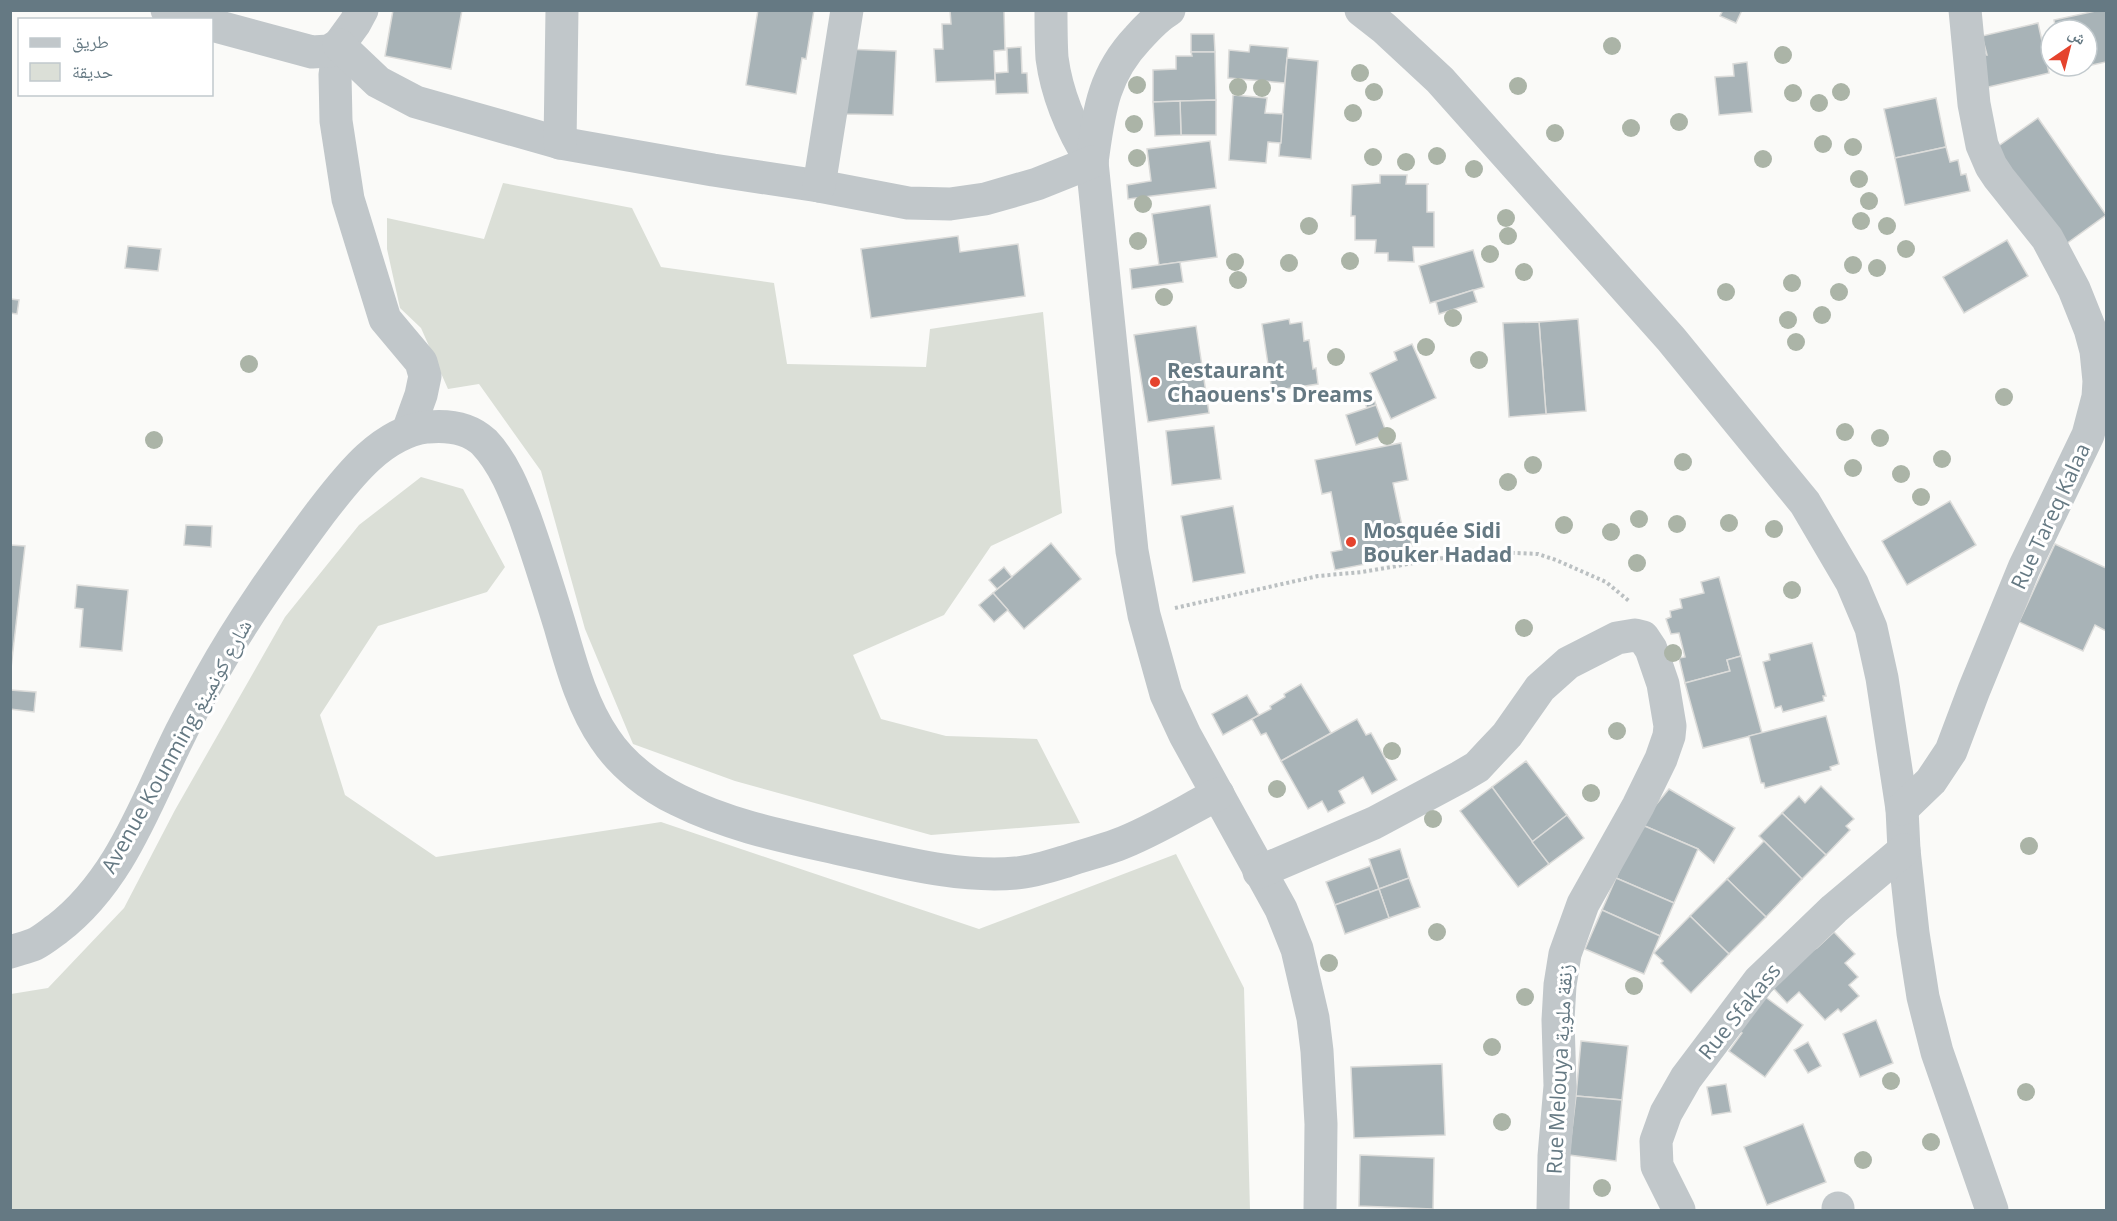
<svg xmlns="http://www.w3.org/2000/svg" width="2117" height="1221" font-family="'Open Sans','Noto Naskh Arabic',sans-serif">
<rect width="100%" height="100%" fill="#fafaf8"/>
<g fill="#dbdfd7">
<polygon points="503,183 632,208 661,267 774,283 787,364 926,367 930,329 1043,312 1062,513 991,546 944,615 853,655 881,719 946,736 1037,739 1080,823 931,835 735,781 633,744 585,629 541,471 479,384 448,389 421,328 400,308 387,249 387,218 484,239"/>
<polygon points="421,477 463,489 505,567 487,592 378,626 320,715 345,795 436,857 661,822 979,929 1176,854 1244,988 1250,1210 11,1210 11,994 48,988 124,908 175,810 285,617 359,525"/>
</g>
<g fill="#a8b3b7" stroke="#dcdcda" stroke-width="1.5">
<polygon points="393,10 462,10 451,69 385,56"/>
<polygon points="758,10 814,10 806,59 802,58 796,94 746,85"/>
<polygon points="950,10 1004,10 1005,50 994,51 995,80 936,82 934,49 943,49 942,24 951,24"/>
<polygon points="1723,10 1742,10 1736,23 1720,16"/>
<polygon points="2100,10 2106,10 2106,62 2064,71 2063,66 2087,66 2087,30 2056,30 2054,20"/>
<polygon points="2038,23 2049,73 1984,88 1983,55 1987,55 1982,36"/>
<polygon points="1191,34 1214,34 1215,52 1191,52"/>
<polygon points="1250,45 1288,48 1285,83 1228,78 1229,50 1249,52"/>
<polygon points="1021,47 1022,73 1027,73 1028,93 996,94 995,73 1008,72 1007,48"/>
<polygon points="844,49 896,51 893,115 842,114"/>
<polygon points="1191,52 1215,52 1216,100 1153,102 1153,70 1176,69 1176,56 1192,56"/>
<polygon points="1287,58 1318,61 1311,159 1279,156"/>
<polygon points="1747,62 1752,112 1719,115 1715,77 1734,76 1733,64"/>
<polygon points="1233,95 1267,98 1265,113 1283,114 1281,143 1268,142 1266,163 1229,160"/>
<polygon points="1936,98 1946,147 1895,158 1884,109"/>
<polygon points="1216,100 1216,135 1181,135 1180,101"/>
<polygon points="1180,101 1181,135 1155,136 1153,102"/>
<polygon points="2038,118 2106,215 2059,249 1990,152"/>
<polygon points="1210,141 1216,188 1128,199 1127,185 1151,181 1147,149"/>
<polygon points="1946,147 1950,162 1958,160 1961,175 1966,174 1970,191 1905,205 1895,158"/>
<polygon points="1380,175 1407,175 1406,184 1429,184 1427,184 1427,212 1434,212 1434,247 1413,247 1414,262 1388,261 1388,253 1375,253 1376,240 1355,240 1355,216 1351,216 1352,185 1380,183"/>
<polygon points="1210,205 1217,257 1159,265 1152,214"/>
<polygon points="958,236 960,252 1018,244 1025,296 871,318 861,249"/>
<polygon points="2007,240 2028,276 1964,313 1943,277"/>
<polygon points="128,246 161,249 158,271 125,268"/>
<polygon points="1473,250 1484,287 1430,303 1419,266"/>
<polygon points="1180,262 1183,282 1132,289 1130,269"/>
<polygon points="1473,290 1477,302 1439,314 1436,302"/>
<polygon points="10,299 19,300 17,314 10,313"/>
<polygon points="1289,319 1290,324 1302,322 1304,341 1309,340 1313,369 1316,368 1318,384 1272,391 1262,324"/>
<polygon points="1578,319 1586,411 1546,414 1539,322"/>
<polygon points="1539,322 1546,414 1509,417 1503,323"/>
<polygon points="1196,326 1209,413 1148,422 1134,335"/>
<polygon points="1412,344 1436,398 1391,419 1370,373 1397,360 1394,352"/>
<polygon points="1371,390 1376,405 1367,408 1364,400 1360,401 1358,394"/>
<polygon points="1376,405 1387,434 1356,445 1346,415"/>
<polygon points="1214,426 1221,479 1172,485 1166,431"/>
<polygon points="1401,443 1408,480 1393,483 1403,531 1409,529 1413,555 1335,570 1331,552 1342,550 1331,492 1322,494 1315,460"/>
<polygon points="1950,501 1976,545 1907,585 1882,541"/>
<polygon points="1233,506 1245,573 1193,582 1181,516"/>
<polygon points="186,525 212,526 211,547 184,545"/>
<polygon points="1051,543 1081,579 1024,629 993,593"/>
<polygon points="2055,544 2106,568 2106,631 2095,625 2083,651 2019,622"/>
<polygon points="10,545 25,546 10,677"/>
<polygon points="1004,567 1012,577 997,589 989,580"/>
<polygon points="1719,577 1741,656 1727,660 1730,671 1685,683 1679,658 1685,657 1679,633 1671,634 1666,619 1671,617 1670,611 1682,608 1680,599 1704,593 1701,582"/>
<polygon points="77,585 128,590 122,651 80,647 83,609 75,608"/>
<polygon points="993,593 1008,610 994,622 979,605"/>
<polygon points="1812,643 1826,696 1823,696 1824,701 1783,712 1781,706 1775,708 1763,662 1770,660 1769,654"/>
<polygon points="1741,656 1762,733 1703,748 1685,683 1730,671 1727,660"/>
<polygon points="1301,684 1331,733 1281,761 1266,733 1261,735 1252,719 1271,709 1270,706 1285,697 1284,694"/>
<polygon points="10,690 36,692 34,712 10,709"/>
<polygon points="1247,695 1259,715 1223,735 1212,714"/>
<polygon points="1826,716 1839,764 1830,767 1831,770 1765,788 1764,783 1761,783 1749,736"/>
<polygon points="1357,719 1366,735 1371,733 1397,780 1372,794 1363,777 1339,791 1345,803 1328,812 1322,801 1308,809 1281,761"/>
<polygon points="1526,761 1567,815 1532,842 1492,787"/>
<polygon points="1821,786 1854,819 1846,826 1850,830 1826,855 1782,813 1799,796 1805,803"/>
<polygon points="1492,787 1549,864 1518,887 1460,811"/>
<polygon points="1669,789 1735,828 1714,863 1698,849 1640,824"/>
<polygon points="1782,813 1826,855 1802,879 1759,836"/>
<polygon points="1567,815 1584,838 1549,864 1532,842"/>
<polygon points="1640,824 1698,849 1674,903 1616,878"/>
<polygon points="1764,841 1802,879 1766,917 1727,879"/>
<polygon points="1400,849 1409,878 1379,889 1369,859"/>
<polygon points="1370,866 1379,889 1335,905 1326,882"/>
<polygon points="1409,878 1420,907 1389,918 1379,889"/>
<polygon points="1616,878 1674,903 1660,936 1602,910"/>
<polygon points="1727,879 1766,917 1729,954 1690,916"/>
<polygon points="1379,889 1389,918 1345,934 1335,905"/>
<polygon points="1602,910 1660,936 1644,974 1585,949"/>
<polygon points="1690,916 1729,954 1691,993 1661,963 1663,961 1654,953"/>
<polygon points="1834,932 1855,954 1845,963 1858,977 1849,985 1859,996 1841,1012 1838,1009 1825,1020 1799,992 1787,1003 1764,978 1817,948"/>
<polygon points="1764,996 1803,1025 1765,1077 1729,1051 1742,1033 1738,1030"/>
<polygon points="1876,1020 1893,1063 1860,1077 1843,1034"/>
<polygon points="1581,1041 1628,1046 1622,1100 1576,1096"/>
<polygon points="1808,1042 1821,1066 1808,1073 1794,1050"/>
<polygon points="1442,1064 1445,1135 1354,1138 1351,1067"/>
<polygon points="1726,1084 1731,1112 1712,1115 1707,1087"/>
<polygon points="1576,1096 1622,1100 1616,1161 1569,1155"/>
<polygon points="1803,1124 1826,1182 1767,1205 1744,1147"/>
<polygon points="1360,1155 1434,1158 1433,1209 1359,1206"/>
</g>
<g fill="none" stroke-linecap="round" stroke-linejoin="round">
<polyline stroke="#bbc0c2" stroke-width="4" stroke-dasharray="3 3" stroke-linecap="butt" points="1175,608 1318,576 1362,572 1472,553 1495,552 1538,554 1556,560 1606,582 1629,601"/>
<g stroke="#c1c7ca" stroke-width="33">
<polyline points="167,10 190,20"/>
<polyline points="362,10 355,23 339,45 335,75 336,121 348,199 385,319 421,362 425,376 421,395 408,431"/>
<path d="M1051,10C1051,26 1051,42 1052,58C1057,96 1072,130 1092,162"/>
<path d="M1169,10C1157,17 1147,28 1138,38C1102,76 1099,113 1092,162L1132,551L1144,615L1166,694L1185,735L1281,909L1297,949L1313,1018L1317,1051L1321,1124L1320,1210"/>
<polyline points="1361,10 1384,28 1440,80 1671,339 1805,503 1852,583 1871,628 1882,678 1902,809 1904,850 1913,933 1923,997 1937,1052 1992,1210"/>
<polyline points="212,25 312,52 329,51 339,45"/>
<polyline points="339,45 378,82 416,102 560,143 713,170 819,186 908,203 950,204 985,199 1037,184 1092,162"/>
<polyline points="560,143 562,10"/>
<polyline points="819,186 847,10"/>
<polyline points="1902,809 1931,781 1951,751 1974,690 2024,568 2088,435 2098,397 2099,381 2096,351 2090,329 2074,289 2047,238 1999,178 1991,166 1982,145 1974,104 1965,10"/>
<polyline points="1259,872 1374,823 1460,777 1477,767 1490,753 1507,735 1540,688 1568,663 1617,638 1635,635 1643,637 1651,649 1663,684 1670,726 1669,736 1661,759 1638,806 1583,904 1565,954 1560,985 1558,1020 1560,1086 1554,1156 1553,1210"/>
<path d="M10,952C19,949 28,947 35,944C43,940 50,934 57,929C121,880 146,802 181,732C190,714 200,696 210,678C242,620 281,566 321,512C348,477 381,433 427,427C447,425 468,427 484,442C504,463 515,492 525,518C538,554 549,590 560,626C571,664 582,706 605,739C622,765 651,787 678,800C730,826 787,837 844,850C900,862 959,878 1016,873C1033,872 1051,866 1067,861C1084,855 1101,851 1117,845C1152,832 1185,811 1218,794"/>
<polyline points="1838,1208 1838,1210"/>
<polyline points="1679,1210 1657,1166 1656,1141 1666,1113 1686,1078 1759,981 1834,909 1904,850"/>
</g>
</g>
<g fill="#abb4a7">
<circle cx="1612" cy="46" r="9"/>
<circle cx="1783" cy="55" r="9"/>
<circle cx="1360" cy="73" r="9"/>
<circle cx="1137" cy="85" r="9"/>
<circle cx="1518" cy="86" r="9"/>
<circle cx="1238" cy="87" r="9"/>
<circle cx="1262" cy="88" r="9"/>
<circle cx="1374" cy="92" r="9"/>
<circle cx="1841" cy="92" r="9"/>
<circle cx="1793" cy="93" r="9"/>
<circle cx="1819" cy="103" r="9"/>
<circle cx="1353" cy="113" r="9"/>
<circle cx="1679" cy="122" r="9"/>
<circle cx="1134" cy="124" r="9"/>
<circle cx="1631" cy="128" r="9"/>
<circle cx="1555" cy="133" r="9"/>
<circle cx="1823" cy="144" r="9"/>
<circle cx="1853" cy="147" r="9"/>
<circle cx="1437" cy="156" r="9"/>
<circle cx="1373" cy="157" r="9"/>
<circle cx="1137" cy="158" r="9"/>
<circle cx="1763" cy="159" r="9"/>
<circle cx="1406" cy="162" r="9"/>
<circle cx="1474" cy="169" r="9"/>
<circle cx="1859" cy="179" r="9"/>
<circle cx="1869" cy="201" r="9"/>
<circle cx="1143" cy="204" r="9"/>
<circle cx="1506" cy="218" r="9"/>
<circle cx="1861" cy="221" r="9"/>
<circle cx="1309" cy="226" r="9"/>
<circle cx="1887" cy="226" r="9"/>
<circle cx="1508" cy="236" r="9"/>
<circle cx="1138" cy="241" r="9"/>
<circle cx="1906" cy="249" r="9"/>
<circle cx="1490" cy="254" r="9"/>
<circle cx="1350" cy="261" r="9"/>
<circle cx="1235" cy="262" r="9"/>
<circle cx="1289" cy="263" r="9"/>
<circle cx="1853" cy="265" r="9"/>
<circle cx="1877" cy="268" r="9"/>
<circle cx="1524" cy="272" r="9"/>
<circle cx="1238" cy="280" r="9"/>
<circle cx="1792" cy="283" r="9"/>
<circle cx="1726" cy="292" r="9"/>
<circle cx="1839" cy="292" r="9"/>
<circle cx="1164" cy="297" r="9"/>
<circle cx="1822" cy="315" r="9"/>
<circle cx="1453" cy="318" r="9"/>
<circle cx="1788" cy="320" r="9"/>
<circle cx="1796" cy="342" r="9"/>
<circle cx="1426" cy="347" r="9"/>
<circle cx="1336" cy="357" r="9"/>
<circle cx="1479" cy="360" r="9"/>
<circle cx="249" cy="364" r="9"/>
<circle cx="2004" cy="397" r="9"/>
<circle cx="1845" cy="432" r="9"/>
<circle cx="1387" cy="436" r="9"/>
<circle cx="1880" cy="438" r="9"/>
<circle cx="154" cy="440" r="9"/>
<circle cx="1942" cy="459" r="9"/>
<circle cx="1683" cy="462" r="9"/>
<circle cx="1533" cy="465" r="9"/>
<circle cx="1853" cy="468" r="9"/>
<circle cx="1901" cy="474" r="9"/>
<circle cx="1508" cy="482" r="9"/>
<circle cx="1921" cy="497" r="9"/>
<circle cx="1639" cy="519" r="9"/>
<circle cx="1729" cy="523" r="9"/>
<circle cx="1677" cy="524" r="9"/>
<circle cx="1564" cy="525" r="9"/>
<circle cx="1774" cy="529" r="9"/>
<circle cx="1611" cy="532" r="9"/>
<circle cx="1637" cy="563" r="9"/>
<circle cx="1792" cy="590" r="9"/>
<circle cx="1524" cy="628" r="9"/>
<circle cx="1673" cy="653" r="9"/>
<circle cx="1617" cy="731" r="9"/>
<circle cx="1392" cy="751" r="9"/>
<circle cx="1277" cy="789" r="9"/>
<circle cx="1591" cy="793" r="9"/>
<circle cx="1433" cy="819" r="9"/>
<circle cx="2029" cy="846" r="9"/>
<circle cx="1437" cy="932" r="9"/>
<circle cx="1329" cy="963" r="9"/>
<circle cx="1634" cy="986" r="9"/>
<circle cx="1525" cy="997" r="9"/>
<circle cx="1492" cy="1047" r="9"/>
<circle cx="1891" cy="1081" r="9"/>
<circle cx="2026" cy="1092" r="9"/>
<circle cx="1502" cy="1122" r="9"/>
<circle cx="1931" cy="1142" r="9"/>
<circle cx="1863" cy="1160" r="9"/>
<circle cx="1602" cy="1188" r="9"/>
</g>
<g fill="#e5432d" stroke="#fff" stroke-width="2">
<circle cx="1155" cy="382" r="6"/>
<circle cx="1351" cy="542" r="6"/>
</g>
<g text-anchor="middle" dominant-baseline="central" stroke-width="6" stroke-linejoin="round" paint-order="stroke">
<g font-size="21" font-weight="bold" fill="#657983" stroke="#fff" text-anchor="start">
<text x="1167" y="370">Restaurant<tspan x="1167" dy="24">Chaouens's Dreams</tspan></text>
<text x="1363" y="530">Mosquée Sidi<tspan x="1363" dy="24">Bouker Hadad</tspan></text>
</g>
<g font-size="21" fill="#657983" stroke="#fff">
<text transform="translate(2050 516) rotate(-65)">Rue Tareq Kalaa</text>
<text transform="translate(176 746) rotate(-61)">Avenue Kounming شارع كونمينغ</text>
<text transform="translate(1739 1011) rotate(-51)">Rue Sfakass</text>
<text transform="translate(1559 1069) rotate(-87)">Rue Melouya زنقة ملوية</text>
</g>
</g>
<rect width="2117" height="1221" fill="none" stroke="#657983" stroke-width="24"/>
<rect x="18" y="18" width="195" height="78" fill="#ffffff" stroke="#c1c9cd" stroke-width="1.5"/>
<rect x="30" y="38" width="30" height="9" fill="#c1c7ca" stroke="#c1c9cd" stroke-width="1.5"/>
<text x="72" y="48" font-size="18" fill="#657983">طريق</text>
<rect x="30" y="63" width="30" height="18" fill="#dbdfd7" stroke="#c1c9cd" stroke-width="1.5"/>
<text x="72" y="78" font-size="18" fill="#657983">حديقة</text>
<g transform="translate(2069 48) rotate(35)"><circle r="28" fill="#ffffff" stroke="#c1c9cd" stroke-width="1.5"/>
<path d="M0-4.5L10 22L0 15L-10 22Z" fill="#e5432d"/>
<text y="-9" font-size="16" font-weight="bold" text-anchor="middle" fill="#657983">ش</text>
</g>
</svg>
